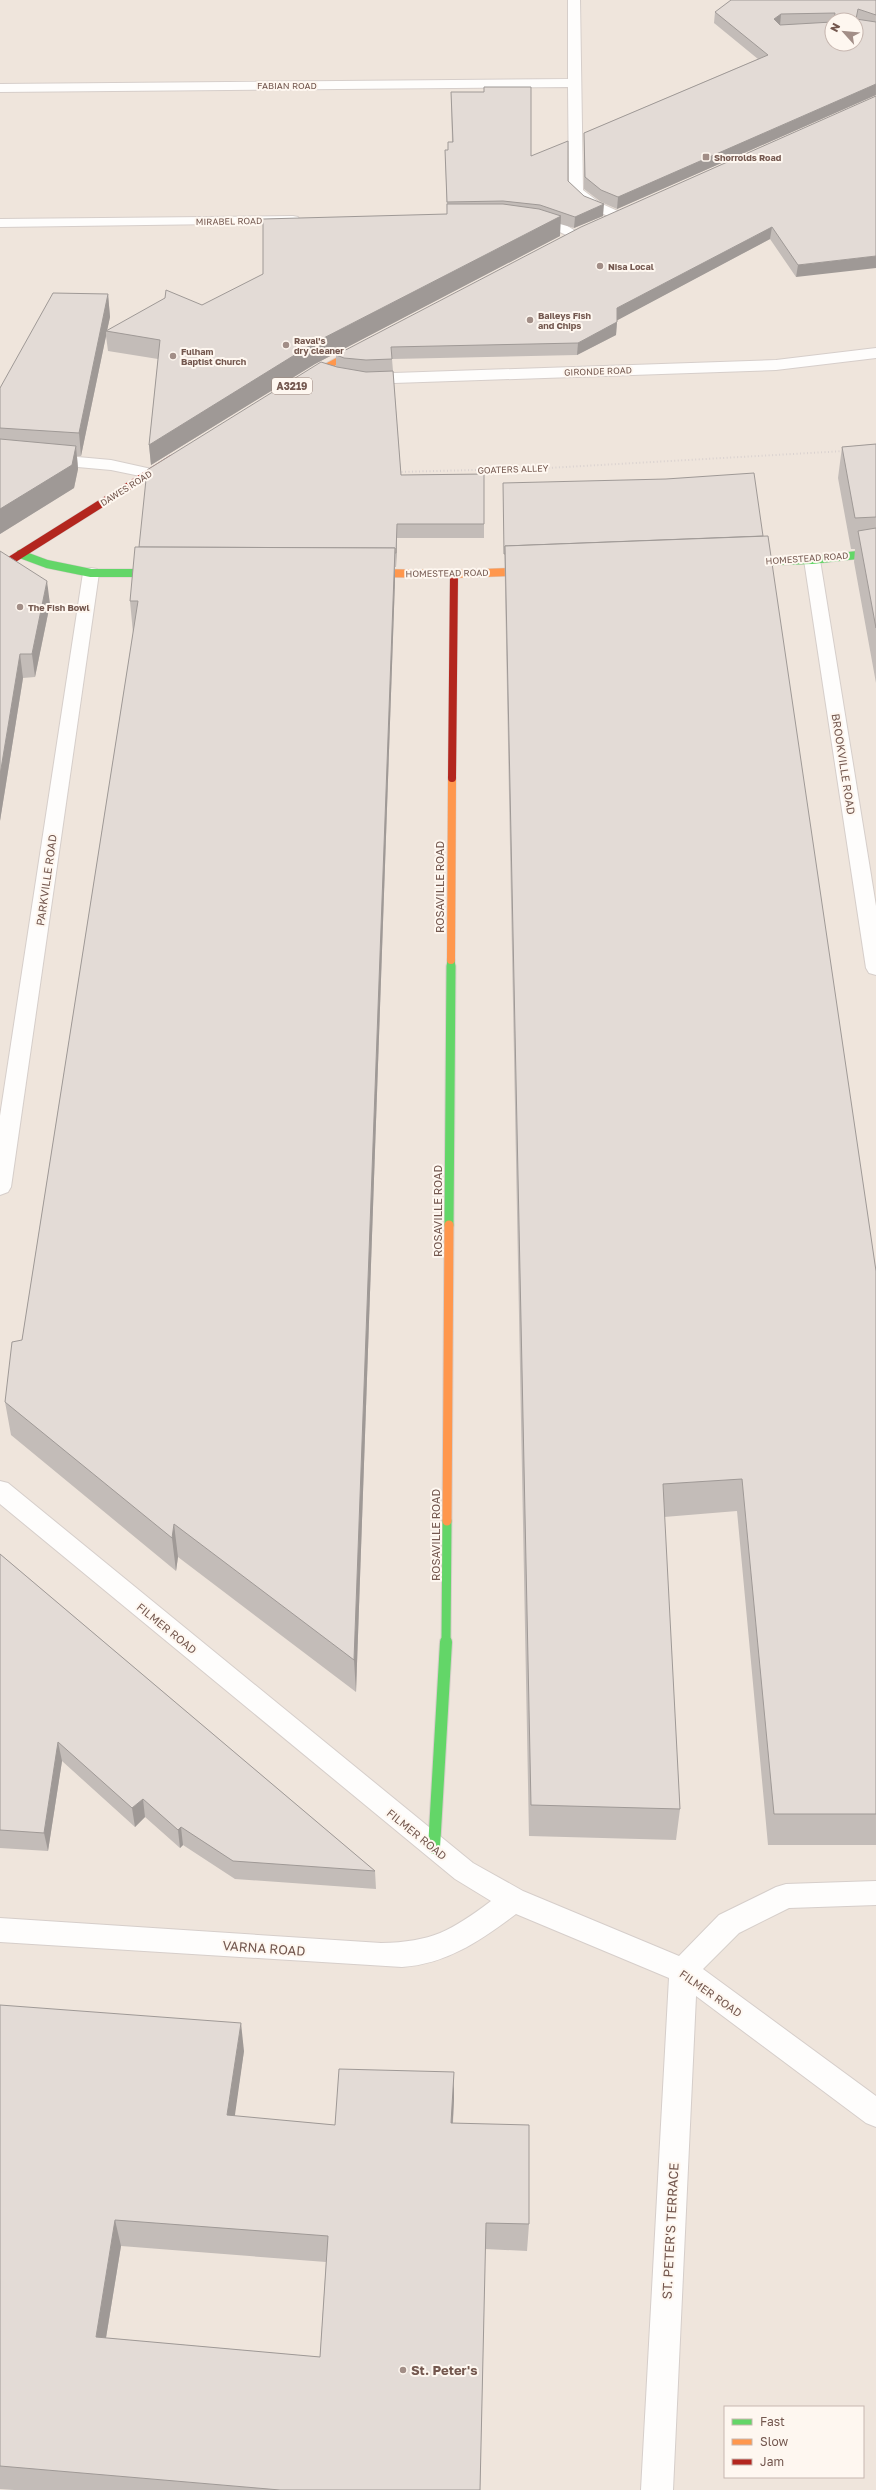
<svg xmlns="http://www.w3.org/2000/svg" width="876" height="2490" font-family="'Golos Text',sans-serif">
<rect width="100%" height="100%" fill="#f7f3ee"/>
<path fill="#efe5dc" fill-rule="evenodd" d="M0,0H876V2490H0ZM832,20H856V44H832ZM725,2407H863V2477H725Z"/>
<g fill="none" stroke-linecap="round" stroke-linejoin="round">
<defs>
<g id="street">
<polygon points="568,0 580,0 583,190 600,203 622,213 624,216 622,219 617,220 585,206 569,191 568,87 0,92 0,84 568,79"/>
<polygon points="532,215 561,222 582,235 575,239 551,228 527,222 525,219 527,216"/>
<polygon points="293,216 298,217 300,220 298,223 0,227 0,219"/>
<polygon points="876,348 876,358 776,370 365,384 357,379 365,374 776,360"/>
<polygon points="0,450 111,460 156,470 158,473 150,478 111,470 0,460"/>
<polygon points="812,555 818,556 820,560 876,906 876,975 869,973 866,968 804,560 806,556"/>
<polygon points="91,568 97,569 99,573 11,1187 8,1192 0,1195 0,1116 83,573 85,569"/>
<path d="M0,1481L8,1483L473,1863L523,1891L679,1956L719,1915L776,1887L786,1884L876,1881V1905L789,1908L739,1933L703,1969L876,2096V2127L866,2123L696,1996L673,2490H641L669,1978L516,1914C481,1940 447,1964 402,1967L0,1942V1918L381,1943C432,1942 451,1931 491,1901L455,1879L0,1504Z"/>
</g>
<g id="fast-far2">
<polyline points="20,554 47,564 91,573 162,573"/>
<polyline points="742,562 812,560 876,553"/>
<polyline points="451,967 451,960"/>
</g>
<g id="fast-far1">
<polyline points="449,1225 451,966"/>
<polyline points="446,1643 447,1521"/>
</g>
<polyline id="fast" points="434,1848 446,1642"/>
<polyline id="slow-far2" points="302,380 363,347"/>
<g id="slow-far1">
<polyline points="366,573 454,574 534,571"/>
<polyline points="451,960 452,778"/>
</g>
<polyline id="slow" points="447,1521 449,1225"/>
<g id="jam">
<polyline points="0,567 172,459"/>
<polyline points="452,778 454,574"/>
</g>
</defs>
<use href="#street" stroke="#d6ceca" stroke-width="2"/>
<use href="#fast-far2" stroke="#d7ceca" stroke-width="9"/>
<use href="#fast-far1" stroke="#d7ceca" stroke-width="11"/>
<use href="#fast" stroke="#d7ceca" stroke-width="14"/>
<use href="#slow-far2" stroke="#d7ceca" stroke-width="8"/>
<use href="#slow-far1" stroke="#d7ceca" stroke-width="9"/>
<use href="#slow" stroke="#d7ceca" stroke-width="11"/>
<use href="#jam" stroke="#d7ceca" stroke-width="9"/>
<polyline stroke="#dad2d0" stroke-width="2" stroke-dasharray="1 2.5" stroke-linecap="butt" points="398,472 548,468 845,451"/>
<use href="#street" fill="#fefdfc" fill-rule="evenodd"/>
<use href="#fast-far2" stroke="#63d668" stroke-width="8"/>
<use href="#fast-far1" stroke="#63d668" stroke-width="9"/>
<use href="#fast" stroke="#63d668" stroke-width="12"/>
<use href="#slow-far2" stroke="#ff974d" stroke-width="6"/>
<use href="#slow-far1" stroke="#ff974d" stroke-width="8"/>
<use href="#slow" stroke="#ff974d" stroke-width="9"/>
<use href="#jam" stroke="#b3261e" stroke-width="8"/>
</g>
<g fill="#c3bcb8" fill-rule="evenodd">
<path d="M876,0V95L617,209L601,202L584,189V133L758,59L714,23L715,12ZM832,20H856L832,44Z"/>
<polygon points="451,92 531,156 568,181 603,216 574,228 560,224 560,236 315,364 151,465 149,445 158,359 108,351 106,336 81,456 77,456 78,469 74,488 0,534 0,388 108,294 110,317 107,330 202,305 447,214 445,150 448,150 452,142"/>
<polygon points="876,96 796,277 770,239 617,320 616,335 577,355 392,359 393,371 401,475 484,474 484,538 397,538 396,567 395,567 395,580 356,1692 178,1557 176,1571 11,1435 5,1402 22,1340 133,633 130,601 139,547 336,367 336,355"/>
<polygon points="876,444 876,683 854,562 855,549 851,549 838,478 842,447"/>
<polygon points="503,483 763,536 876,1271 876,1845 768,1845 737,1511 664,1517 680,1809 676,1840 529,1836"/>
<polygon points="0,551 50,604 35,677 23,678 0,821"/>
<polygon points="0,1554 375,1871 376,1889 235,1879 183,1845 180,1848 145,1817 135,1827 62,1761 48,1851 0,1848"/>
<path d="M0,2005L244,2051L234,2116L335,2125L454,2100L453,2123L529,2224L527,2251L485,2249L480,2490H14L0,2489ZM121,2246L326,2262L320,2357L106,2338Z"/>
</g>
<g fill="#9f9996">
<polygon points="781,14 780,26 774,19"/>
<polygon points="876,84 876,95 617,209 618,197"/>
<polygon points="604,204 603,216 574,228 575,217"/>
<polygon points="561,216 560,236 315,364 151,465 149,445 314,343"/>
<polygon points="772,227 770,239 616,321 617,308"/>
<polygon points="876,256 876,268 796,277 798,265"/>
<polygon points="108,294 110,317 107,331 106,331 106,336 81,456 79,433"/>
<polygon points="617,322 616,335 577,355 578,343"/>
<polygon points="76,446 78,469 74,488 0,534 0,509"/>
<polygon points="397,524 397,538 396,567 396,553"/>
<polygon points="395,548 395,580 356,1692 354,1660"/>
<polygon points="47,581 50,604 35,677 32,654"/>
<polygon points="20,654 23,678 0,821 0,775"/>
<polygon points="174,1524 178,1557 176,1571 172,1538"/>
<polygon points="58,1742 62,1761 48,1851 44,1833"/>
<polygon points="143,1799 145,1817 135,1827 132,1808"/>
<polygon points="181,1827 183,1845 180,1848 178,1830"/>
<polygon points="241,2023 244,2051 231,2143 227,2115"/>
<polygon points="454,2072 454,2100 451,2150 451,2123"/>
<polygon points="115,2220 121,2246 102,2362 96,2337"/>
</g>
<g fill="#e3dbd6" stroke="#9f9996" fill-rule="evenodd">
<path d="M731,0H876V15L858,9L856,19L876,22V84L618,197L601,190L585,177L584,133L768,55L715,12ZM835,13L834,20H856V44H832V22L780,25L774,19L781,14Z"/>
<polygon points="484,87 531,87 531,156 568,141 568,181 584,196 604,204 575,217 540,205 503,201 447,202 445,150 448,150 448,142 453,142 451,92 484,92"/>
<polygon points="876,96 876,256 798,265 772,227 617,308 617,322 578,343 391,347 392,359 366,360 344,358 336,355 581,227"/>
<polygon points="447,204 503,204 539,209 561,216 314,343 149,445 160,340 106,331 165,298 166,290 202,305 263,274 263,219 447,214"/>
<polygon points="53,293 108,294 79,433 0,428 0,388"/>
<polygon points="321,362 337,367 366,372 393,371 401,475 484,474 484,524 397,524 396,553 395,553 395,548 139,547 147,470"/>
<polygon points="0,439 76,446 72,465 0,509"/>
<polygon points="876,444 876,517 855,518 842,447"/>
<polygon points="754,473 763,536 505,546 505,554 504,554 503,483 666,479"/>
<polygon points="876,528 876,628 858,531"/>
<polygon points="768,536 876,1271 876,1814 774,1814 742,1479 663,1484 680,1809 531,1805 505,546"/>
<polygon points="135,547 395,548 354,1660 174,1524 172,1538 5,1402 12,1342 22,1340 138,601 130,601"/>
<polygon points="0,551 47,581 32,654 20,654 0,775"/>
<polygon points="0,1554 375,1871 233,1861 181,1827 178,1830 143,1799 132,1808 58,1742 44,1833 0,1830"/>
<path d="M0,2005L241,2023L227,2115L335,2125L339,2069L454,2072L451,2123L529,2125V2224L486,2223L480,2490H280L0,2466ZM115,2220L328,2236L320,2357L96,2337Z"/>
</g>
<g fill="#a28e87" stroke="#fef7f0" stroke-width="1.5">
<rect x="702" y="153" width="8" height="8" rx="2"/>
<circle cx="600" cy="266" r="4"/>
<circle cx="530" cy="320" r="4"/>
<circle cx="286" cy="345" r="4"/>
<circle cx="173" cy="356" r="4"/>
<circle cx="20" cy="607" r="4"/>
<circle cx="403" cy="2370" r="4"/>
</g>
<g text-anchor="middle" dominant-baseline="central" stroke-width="4" stroke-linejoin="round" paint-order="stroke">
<g font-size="9" fill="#74584f" stroke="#fef7f0">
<text x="287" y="85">FABIAN ROAD</text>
<text transform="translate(229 221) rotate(-1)">MIRABEL ROAD</text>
<text transform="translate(598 371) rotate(-2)">GIRONDE ROAD</text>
<text transform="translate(513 469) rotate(-2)">GOATERS ALLEY</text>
<text transform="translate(126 488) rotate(-32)">DAWES ROAD</text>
<text transform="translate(807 558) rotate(-4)">HOMESTEAD ROAD</text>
<text transform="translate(447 573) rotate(-1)">HOMESTEAD ROAD</text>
</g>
<g font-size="9" font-weight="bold" fill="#74584f" stroke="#fef7f0" text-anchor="start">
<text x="714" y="157">Shorrolds Road</text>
<text x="608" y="266">Nisa Local</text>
<text x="538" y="315">Baileys Fish<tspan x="538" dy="10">and Chips</tspan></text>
<text x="294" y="340">Raval's<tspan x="294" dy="10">dry cleaner</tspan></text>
<text x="181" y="351">Fulham<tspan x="181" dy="10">Baptist Church</tspan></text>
<text x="28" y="607">The Fish Bowl</text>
</g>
<rect fill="#fef7f0" stroke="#9d887f" stroke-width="1" x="272" y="378" width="40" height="16" rx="3"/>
<g font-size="10" font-weight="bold" fill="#74584f">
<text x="292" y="386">A3219</text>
</g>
<g font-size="11" fill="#74584f" stroke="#fef7f0">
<text transform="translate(844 764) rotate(81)">BROOKVILLE ROAD</text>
<text transform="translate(46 880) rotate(-82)">PARKVILLE ROAD</text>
<text transform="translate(439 887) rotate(-90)">ROSAVILLE ROAD</text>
<text transform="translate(437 1211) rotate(-90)">ROSAVILLE ROAD</text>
<text transform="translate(435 1535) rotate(-90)">ROSAVILLE ROAD</text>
<text transform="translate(167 1628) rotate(39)">FILMER ROAD</text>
<text transform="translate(417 1834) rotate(39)">FILMER ROAD</text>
<text transform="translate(711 1993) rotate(35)">FILMER ROAD</text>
</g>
<g font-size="13" fill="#74584f" stroke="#fef7f0">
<text transform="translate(264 1948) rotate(4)">VARNA ROAD</text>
<text transform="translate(670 2231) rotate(-87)">ST. PETER'S TERRACE</text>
</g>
<g font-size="13" font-weight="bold" fill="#74584f" stroke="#fef7f0" text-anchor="start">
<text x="411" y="2370">St. Peter's</text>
</g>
</g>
<rect x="724" y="2406" width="140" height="72" fill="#fef7f0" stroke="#c7b7b0"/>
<rect x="732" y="2419" width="20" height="6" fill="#63d668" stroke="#c7b7b0"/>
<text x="760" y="2426" font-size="12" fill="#74584f">Fast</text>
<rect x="732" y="2439" width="20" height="6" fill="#ff974d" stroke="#c7b7b0"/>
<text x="760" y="2446" font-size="12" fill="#74584f">Slow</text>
<rect x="732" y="2459" width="20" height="6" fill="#b3261e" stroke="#c7b7b0"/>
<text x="760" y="2466" font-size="12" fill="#74584f">Jam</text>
<g transform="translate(844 32) rotate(297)"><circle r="19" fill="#fef7f0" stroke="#c7b7b0"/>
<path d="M0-3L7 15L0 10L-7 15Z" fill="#a28e87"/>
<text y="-6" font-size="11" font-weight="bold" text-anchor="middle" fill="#74584f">N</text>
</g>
</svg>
